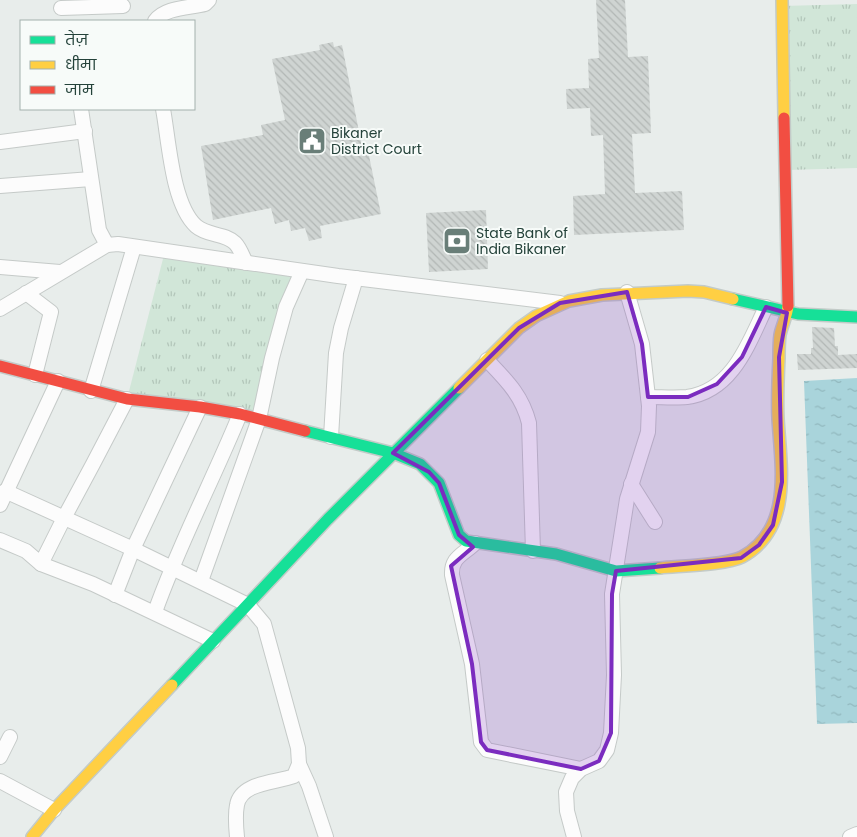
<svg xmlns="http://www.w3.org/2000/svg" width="857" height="837" font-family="Poppins,'Noto Sans Devanagari',sans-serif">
<defs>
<pattern id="grass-tufts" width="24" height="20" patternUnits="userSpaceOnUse" patternTransform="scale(1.25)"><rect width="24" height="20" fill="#d1e6d8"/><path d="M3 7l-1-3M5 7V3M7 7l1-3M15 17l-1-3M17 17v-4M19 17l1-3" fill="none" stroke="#b3c6ba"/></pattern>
<pattern id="water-ripples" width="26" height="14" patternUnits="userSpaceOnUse" patternTransform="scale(1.25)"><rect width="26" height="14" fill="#a9d4db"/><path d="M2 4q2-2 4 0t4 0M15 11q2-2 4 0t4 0" fill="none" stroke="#91b7bd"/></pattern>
<pattern id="building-back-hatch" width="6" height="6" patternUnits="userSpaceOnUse" patternTransform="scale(1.25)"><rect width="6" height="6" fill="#cfd4d2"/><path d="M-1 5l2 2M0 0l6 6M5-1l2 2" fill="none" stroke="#b2b7b5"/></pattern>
</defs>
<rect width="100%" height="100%" fill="#e8edeb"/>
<g fill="url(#grass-tufts)">
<polygon points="857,4 857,168 788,170 782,6"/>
<polygon points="165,251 302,271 259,419 127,399"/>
</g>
<polygon fill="url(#water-ripples)" points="857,378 857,723 817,724 804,381"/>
<g fill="url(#building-back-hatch)">
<polygon points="596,0 625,0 628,57 648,56 651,133 632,134 635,193 682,191 684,230 574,235 573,196 605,194 603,135 591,136 590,108 567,109 566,89 589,88 588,59 599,58"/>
<polygon points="333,42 334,47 342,45 362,147 367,146 381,214 320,226 322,238 309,241 305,228 291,231 289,220 275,224 271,208 213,220 201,146 263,135 261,125 285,120 272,59 320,50 319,45"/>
<polygon points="486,210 488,269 429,272 426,213"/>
<polygon points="812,327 834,328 835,346 838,346 838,355 857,354 857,368 798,370 797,354 811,354 811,348 813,348"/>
</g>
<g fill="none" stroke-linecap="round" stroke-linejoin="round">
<defs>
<g id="street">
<polyline points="61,8 123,6"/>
<path d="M155,21C165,7 190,8 205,4L209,0"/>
<polyline points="81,109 99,230 107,245"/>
<path d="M163,109C169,141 172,204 196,226C207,236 225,233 235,243C240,248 243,257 246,263"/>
<polyline points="0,142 85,131"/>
<polyline points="0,186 91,179"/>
<polyline points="0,267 60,272"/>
<polyline points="26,293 51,312 35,375"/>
<polyline points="0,309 107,245 118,244 338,276 560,303"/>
<path d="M487,360C506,380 522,395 529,423L533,551"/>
<polyline points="91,391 134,247"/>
<path d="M648,397C661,397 675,398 687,397C733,391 749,342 766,307"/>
<polyline points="331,437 336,353 341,328 356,278"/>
<polyline points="631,484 655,522"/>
<path d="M5,491L133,549L248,605L264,624L298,748L299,764L294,776C276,783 241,782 237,805C235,815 236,827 237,837"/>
<polyline points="0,505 58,381"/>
<polyline points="0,540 26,551 41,564 64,518 93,464 127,399"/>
<path d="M475,543C463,555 451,557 452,575L472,664L481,742L487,750L581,769"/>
<polyline points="41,564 93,584 213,641"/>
<polyline points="201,581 259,419 272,358 286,307 302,271"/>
<polyline points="115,595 133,549 200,407"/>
<path d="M155,612C179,544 213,480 240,414"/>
<polyline points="0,757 10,737"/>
<polyline points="299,764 309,786 326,837"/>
<polyline points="0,781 54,810"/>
<polyline points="574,837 567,811 566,792 572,778 581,769 599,761 607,750 611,733 614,675 612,594 627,499 648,432 649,406 642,344 627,292"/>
<polyline points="850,837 857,834"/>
</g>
<g id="fast">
<polyline points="733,299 798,314 857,317"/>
<polyline points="305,431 393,453 420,464 439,483 459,535 466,541 556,554 616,571 660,568"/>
<polyline points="172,685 328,519 459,388"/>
</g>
<g id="slow">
<polyline points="782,0 784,118"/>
<polyline points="459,388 519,328 536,316 569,301 602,295 688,291 704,292 733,299"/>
<path d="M660,568C679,566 727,565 742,557C793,529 781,467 778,419C777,399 778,378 779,358C779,350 779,342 780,335C782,325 787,316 788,306"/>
<polyline points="32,837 54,810 172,685"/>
</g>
<g id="jam">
<polyline points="784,118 788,306"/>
<polyline points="0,366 127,399 200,407 240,414 305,431"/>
</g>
</defs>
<use href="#street" stroke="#c5cac8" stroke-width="16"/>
<use href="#fast" stroke="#c3cbc8" stroke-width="14"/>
<use href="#slow" stroke="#c3cbc8" stroke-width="14"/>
<use href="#jam" stroke="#c3cbc8" stroke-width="14"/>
<use href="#street" stroke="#fcfcfc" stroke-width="14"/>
<use href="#fast" stroke="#16e098" stroke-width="11"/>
<use href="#slow" stroke="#ffcf43" stroke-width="11"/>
<use href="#jam" stroke="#f24e42" stroke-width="11"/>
</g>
<path fill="#7b2cbf" fill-opacity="0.2" stroke="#7b2cbf" stroke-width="4" stroke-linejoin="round" d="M627,292L642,344L648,397H688L717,384L742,357L766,307L787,313L779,357L782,482L773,525L759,545L741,558L616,571L612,594L611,733L599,761L581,769L487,750L481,742L472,664L451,566L473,547L459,535L439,483L429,472L393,453L519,328L560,303Z"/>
<defs>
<symbol id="civic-square" viewBox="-11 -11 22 22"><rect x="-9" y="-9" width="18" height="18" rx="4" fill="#697e78" stroke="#f7fbf9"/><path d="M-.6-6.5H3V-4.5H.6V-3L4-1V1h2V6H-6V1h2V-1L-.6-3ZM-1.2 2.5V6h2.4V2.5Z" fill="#fff"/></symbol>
<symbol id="bank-square" viewBox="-11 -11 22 22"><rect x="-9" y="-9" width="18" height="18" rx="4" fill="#697e78" stroke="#f7fbf9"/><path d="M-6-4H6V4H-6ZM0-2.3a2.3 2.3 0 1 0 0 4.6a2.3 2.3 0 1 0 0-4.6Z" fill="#fff"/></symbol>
</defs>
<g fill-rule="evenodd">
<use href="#civic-square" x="296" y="125" width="32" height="32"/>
<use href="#bank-square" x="441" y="225" width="32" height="32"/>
</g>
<g text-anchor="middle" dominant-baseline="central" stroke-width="4" stroke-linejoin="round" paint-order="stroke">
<g font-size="14" fill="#24423a" stroke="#f7fbf9" text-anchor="start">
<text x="331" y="133">Bikaner<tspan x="331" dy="16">District Court</tspan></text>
<text x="476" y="233">State Bank of<tspan x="476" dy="16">India Bikaner</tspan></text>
</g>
</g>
<rect x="20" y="20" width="175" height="90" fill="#f7fbf9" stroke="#a3b1ad"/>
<rect x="30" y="36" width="25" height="8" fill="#16e098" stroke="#a3b1ad"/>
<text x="65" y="45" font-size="15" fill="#24423a">तेज़</text>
<rect x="30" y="61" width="25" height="8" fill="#ffcf43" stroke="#a3b1ad"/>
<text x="65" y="70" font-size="15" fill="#24423a">धीमा</text>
<rect x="30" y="86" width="25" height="8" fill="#f24e42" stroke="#a3b1ad"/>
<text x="65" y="95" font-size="15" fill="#24423a">जाम</text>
</svg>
